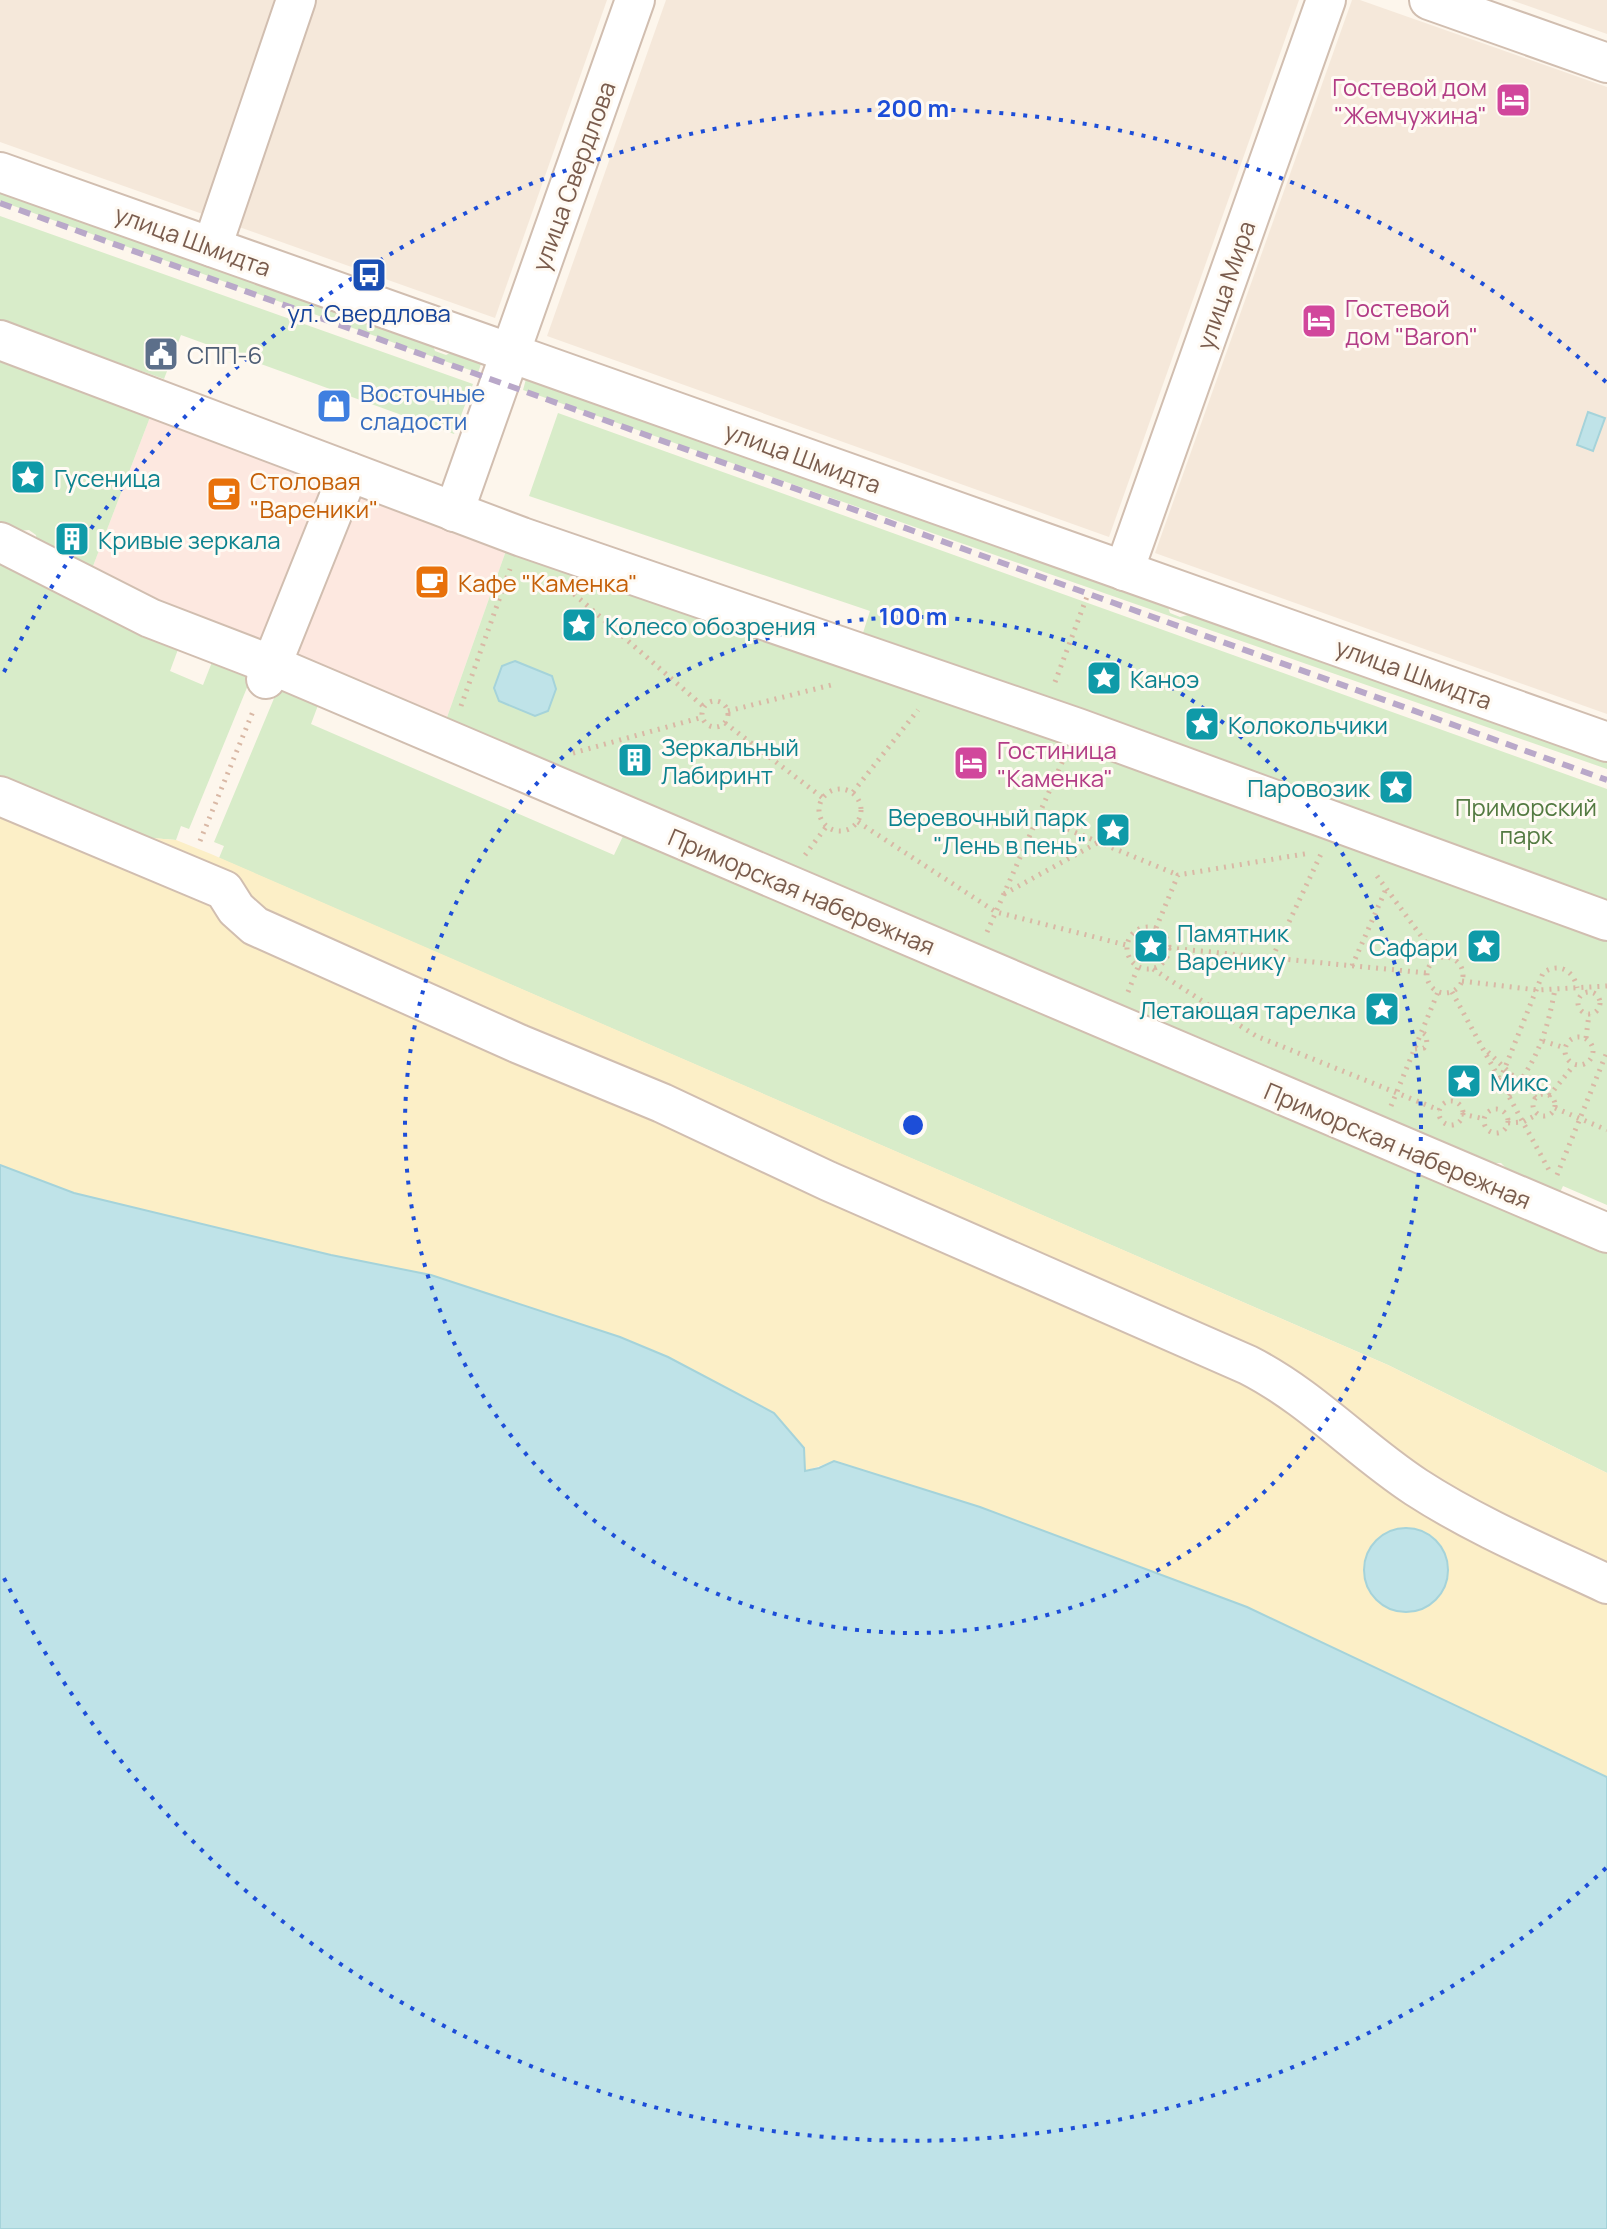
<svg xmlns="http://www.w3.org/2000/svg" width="1607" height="2229" font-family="Manrope,sans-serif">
<rect width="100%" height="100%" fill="#fdf6ec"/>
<g fill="#f5e8da">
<polygon points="0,0 607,0 495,318 0,142"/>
<polygon points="666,0 1299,0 1109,537 547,336"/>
<polygon points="1352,0 1360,0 1607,87 1607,714 1155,553"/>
<polygon points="1511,0 1607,0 1607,34"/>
</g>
<polygon fill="#fde8e0" points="152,412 508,545 445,723 90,574"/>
<g fill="#d8ecc9">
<polygon points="0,192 433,346 435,351 446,355 452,352 481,364 478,373 0,201"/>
<polygon points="0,216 473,384 454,434 181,335 164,379 0,321"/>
<polygon points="0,355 152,412 90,574 37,544 36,535 29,530 17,531 0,528"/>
<polygon points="526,379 1168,607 1170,613 1180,617 1188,615 1607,762 1607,769 523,390"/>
<polygon points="558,413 1607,789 1607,909 861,639 870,611 529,496"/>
<polygon points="508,545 922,686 1607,937 1607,1205 1563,1186 1556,1201 1510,1172 1501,1163 1492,1163 1486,1167 445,723"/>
<polygon points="0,554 180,644 170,671 203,685 214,657 253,673 189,829 181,826 176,840 127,836 0,775"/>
<polygon points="280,684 320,700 311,724 614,855 625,832 1607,1251 1607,1473 1388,1365 219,858 224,846 214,842"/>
</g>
<polygon fill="#fcefc7" points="0,775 127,836 176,840 211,854 1388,1365 1607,1473 1607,1777 1247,1607 980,1507 834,1461 805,1471 774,1413 668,1357 620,1337 431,1275 331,1255 74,1193 0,1165"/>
<g fill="#bfe3e8" stroke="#a5d3da" stroke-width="2">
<polygon points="1588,412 1605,418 1593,451 1577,445"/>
<polygon points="515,661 552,676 556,689 548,711 535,716 499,701 494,688 502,666"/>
<polygon points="0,1165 74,1193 331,1255 431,1275 620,1337 668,1357 774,1413 804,1448 805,1471 819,1468 834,1461 980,1507 1247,1607 1607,1777 1607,2229 0,2229"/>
<circle cx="1406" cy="1570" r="42"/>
</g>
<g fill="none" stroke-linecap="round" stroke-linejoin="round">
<defs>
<g id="minor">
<polyline points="1429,0 1607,63"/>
<polyline points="0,172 1607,742"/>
<polyline points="212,247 296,0"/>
<polyline points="0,340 522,537 1078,728 1607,921"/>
<polyline points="454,512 635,0"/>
<polyline points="0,542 150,618 272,665 1607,1233"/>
<polyline points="1124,571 1326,0"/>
<polyline points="266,679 349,472"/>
<path d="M0,796L224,890L236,909L255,926L519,1044L662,1103L828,1181L1248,1365C1311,1397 1358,1449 1416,1487C1476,1526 1543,1554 1607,1584"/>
</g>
</defs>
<use href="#minor" stroke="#d1beb0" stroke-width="42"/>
<g stroke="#d9b8a5" stroke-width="5" stroke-dasharray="2 6" stroke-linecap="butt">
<polyline points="574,594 704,707"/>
<polyline points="1055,682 1088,594"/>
<circle cx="715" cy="714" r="13"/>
<polyline points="461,706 510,569"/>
<polyline points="728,711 835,684"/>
<polyline points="725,723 823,798"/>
<polyline points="573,753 703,717"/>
<circle cx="840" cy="810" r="21"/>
<polyline points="853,792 918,710"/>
<polyline points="1038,817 1178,875"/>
<polyline points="858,822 996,912 1126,945"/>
<polyline points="200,841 254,709"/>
<polyline points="805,855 826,827"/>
<polyline points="1377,876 1438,959"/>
<polyline points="1004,894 1097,843"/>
<circle cx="1148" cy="948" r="21"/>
<polyline points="1156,928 1178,875 1310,853"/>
<polyline points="987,932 1064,758"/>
<polyline points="1169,948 1427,973"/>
<circle cx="1445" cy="975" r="18"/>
<polyline points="1272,958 1321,854"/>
<polyline points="1352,966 1386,889"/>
<polyline points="1153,969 1256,1036 1439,1110"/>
<polyline points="1462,981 1537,990 1607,986"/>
<polyline points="1128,992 1138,967"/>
<polyline points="1452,992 1549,1170"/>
<circle cx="1589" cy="1003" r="11"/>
<circle cx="1579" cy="1051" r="14"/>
<polyline points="1586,1038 1589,1014"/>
<polyline points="1543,1041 1565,1048"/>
<polyline points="1415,1049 1424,1048 1427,1044 1426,1035 1422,1032"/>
<polyline points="1488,1052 1536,1098"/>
<path d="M1500,1080L1543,973C1558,962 1574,970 1577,988"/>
<circle cx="1544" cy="1105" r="11"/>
<path d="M1509,1096C1537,1061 1547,1033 1555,989"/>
<polyline points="1549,1096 1574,1065"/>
<circle cx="1451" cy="1113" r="12"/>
<polyline points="1391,1106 1438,992"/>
<polyline points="1555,1108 1607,1130"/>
<circle cx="1496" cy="1121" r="12"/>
<polyline points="1462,1114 1485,1119"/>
<polyline points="1508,1123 1523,1122 1538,1114"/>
<polyline points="1557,1175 1607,1052"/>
</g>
<use href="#minor" stroke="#fff" stroke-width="38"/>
<polyline stroke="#b9a8c9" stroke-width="6" stroke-dasharray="12 8" stroke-linecap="butt" points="0,203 1607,780"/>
</g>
<g fill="none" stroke="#1d4ed8" stroke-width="4" stroke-dasharray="4 8">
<circle cx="913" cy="1125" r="508"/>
<path d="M1606 1868A1016 1016 0 0 1 4 1578M4 672A1016 1016 0 0 1 1606 382"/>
</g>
<defs>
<symbol id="hotel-square" viewBox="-11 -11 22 22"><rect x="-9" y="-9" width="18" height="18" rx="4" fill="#d1479c" stroke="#fffaf3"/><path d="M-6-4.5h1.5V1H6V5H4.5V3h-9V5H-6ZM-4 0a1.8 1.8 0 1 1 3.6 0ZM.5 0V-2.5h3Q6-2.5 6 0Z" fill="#fff"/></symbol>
<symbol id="bus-square" viewBox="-11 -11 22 22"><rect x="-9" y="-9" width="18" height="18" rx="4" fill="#1a4fb4" stroke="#fffaf3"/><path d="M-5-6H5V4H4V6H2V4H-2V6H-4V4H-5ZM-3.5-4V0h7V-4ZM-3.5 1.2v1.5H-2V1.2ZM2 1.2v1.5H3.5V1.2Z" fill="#fff"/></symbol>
<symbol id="civic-square" viewBox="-11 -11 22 22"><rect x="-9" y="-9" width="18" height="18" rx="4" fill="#5c6f8a" stroke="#fffaf3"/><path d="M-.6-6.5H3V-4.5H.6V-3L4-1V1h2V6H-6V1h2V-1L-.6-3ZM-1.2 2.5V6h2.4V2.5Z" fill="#fff"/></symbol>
<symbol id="shop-square" viewBox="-11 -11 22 22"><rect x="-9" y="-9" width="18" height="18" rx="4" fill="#3f7fe0" stroke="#fffaf3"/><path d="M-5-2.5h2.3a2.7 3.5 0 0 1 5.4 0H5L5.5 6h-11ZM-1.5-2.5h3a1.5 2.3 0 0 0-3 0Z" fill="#fff"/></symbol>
<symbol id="sight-square" viewBox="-11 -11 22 22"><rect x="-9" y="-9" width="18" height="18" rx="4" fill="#0f9aa8" stroke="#fffaf3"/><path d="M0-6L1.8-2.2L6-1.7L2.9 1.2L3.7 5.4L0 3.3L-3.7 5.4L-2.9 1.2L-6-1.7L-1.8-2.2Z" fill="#fff"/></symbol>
<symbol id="cafe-square" viewBox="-11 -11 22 22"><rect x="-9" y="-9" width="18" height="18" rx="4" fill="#e8710a" stroke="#fffaf3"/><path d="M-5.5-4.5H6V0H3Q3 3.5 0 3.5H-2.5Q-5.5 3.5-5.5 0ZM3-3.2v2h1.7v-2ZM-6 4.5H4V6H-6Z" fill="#fff"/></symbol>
<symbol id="building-square" viewBox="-11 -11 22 22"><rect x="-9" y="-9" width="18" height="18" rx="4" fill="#0f9aa8" stroke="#fffaf3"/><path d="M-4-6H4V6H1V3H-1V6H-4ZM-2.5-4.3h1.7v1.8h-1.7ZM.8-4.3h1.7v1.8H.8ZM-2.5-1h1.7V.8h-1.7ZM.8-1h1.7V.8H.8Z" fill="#fff"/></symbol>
</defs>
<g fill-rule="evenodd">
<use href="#hotel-square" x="1493" y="80" width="40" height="40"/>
<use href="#bus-square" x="349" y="255" width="40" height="40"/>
<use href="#hotel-square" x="1299" y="301" width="40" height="40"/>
<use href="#civic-square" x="141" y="334" width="40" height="40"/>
<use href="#shop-square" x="314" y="386" width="40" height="40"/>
<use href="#sight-square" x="8" y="457" width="40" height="40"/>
<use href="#cafe-square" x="204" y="474" width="40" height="40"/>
<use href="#building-square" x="52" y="519" width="40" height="40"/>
<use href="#cafe-square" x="412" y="562" width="40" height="40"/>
<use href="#sight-square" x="559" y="605" width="40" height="40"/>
<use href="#sight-square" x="1084" y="658" width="40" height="40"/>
<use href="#sight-square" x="1182" y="704" width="40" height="40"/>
<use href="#building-square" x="615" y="740" width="40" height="40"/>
<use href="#hotel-square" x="951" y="743" width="40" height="40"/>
<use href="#sight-square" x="1376" y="767" width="40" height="40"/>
<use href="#sight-square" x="1093" y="810" width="40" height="40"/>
<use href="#sight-square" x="1131" y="926" width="40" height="40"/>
<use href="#sight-square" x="1464" y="926" width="40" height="40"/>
<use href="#sight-square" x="1362" y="989" width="40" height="40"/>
<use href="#sight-square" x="1444" y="1061" width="40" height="40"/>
</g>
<g text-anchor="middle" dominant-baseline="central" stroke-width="6" stroke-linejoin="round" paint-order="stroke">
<g font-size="24" fill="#b23c85" stroke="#fffaf3" text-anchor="start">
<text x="1487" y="86" text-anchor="end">Гостевой дом<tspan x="1487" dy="28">"Жемчужина"</tspan></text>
<text x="1345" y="307">Гостевой<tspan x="1345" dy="28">дом "Baron"</tspan></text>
<text x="997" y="749">Гостиница<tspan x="997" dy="28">"Каменка"</tspan></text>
</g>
<g font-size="24" fill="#7a5c4d" stroke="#fffaf3">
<text transform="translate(573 176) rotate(-70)">улица Свердлова</text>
<text transform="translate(193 240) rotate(20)">улица Шмидта</text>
<text transform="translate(1225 285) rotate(-71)">улица Мира</text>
<text transform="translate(803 457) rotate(20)">улица Шмидта</text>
<text transform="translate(1414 673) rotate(20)">улица Шмидта</text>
<text transform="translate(802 891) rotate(23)">Приморская набережная</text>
<text transform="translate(1398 1145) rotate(23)">Приморская набережная</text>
</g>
<g font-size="24" fill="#164399" stroke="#fffaf3">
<text x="369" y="312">ул. Свердлова</text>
</g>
<g font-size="24" fill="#4e5e75" stroke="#fffaf3" text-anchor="start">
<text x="187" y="354">СПП-6</text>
</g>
<g font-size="24" fill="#366cbe" stroke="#fffaf3" text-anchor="start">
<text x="360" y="392">Восточные<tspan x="360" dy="28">сладости</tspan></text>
</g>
<g font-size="24" fill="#0d838f" stroke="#fffaf3" text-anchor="start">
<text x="54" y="477">Гусеница</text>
<text x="98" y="539">Кривые зеркала</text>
<text x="605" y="625">Колесо обозрения</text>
<text x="1130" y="678">Каноэ</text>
<text x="1228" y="724">Колокольчики</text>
<text x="661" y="746">Зеркальный<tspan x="661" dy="28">Лабиринт</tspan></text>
<text x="1370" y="787" text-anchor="end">Паровозик</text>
<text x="1087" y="816" text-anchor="end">Веревочный парк<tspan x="1087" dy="28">"Лень в пень"</tspan></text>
<text x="1177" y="932">Памятник<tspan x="1177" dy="28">Варенику</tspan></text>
<text x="1458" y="946" text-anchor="end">Сафари</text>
<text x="1356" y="1009" text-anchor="end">Летающая тарелка</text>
<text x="1490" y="1081">Микс</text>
</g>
<g font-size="24" fill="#c56008" stroke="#fffaf3" text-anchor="start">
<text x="250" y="480">Столовая<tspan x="250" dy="28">"Вареники"</tspan></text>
<text x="458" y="582">Кафе "Каменка"</text>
</g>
<g font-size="24" fill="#537a41" stroke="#fffaf3">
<text x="1526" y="806">Приморский<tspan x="1526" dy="28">парк</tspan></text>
</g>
</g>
<circle cx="913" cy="1125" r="12" fill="#1d4ed8" stroke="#fffaf3" stroke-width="4"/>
<g font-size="24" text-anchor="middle" font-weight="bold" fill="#1d4ed8" stroke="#fffaf3" stroke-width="6" stroke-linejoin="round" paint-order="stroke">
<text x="913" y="117">200 m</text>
<text x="913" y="625">100 m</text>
</g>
</svg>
